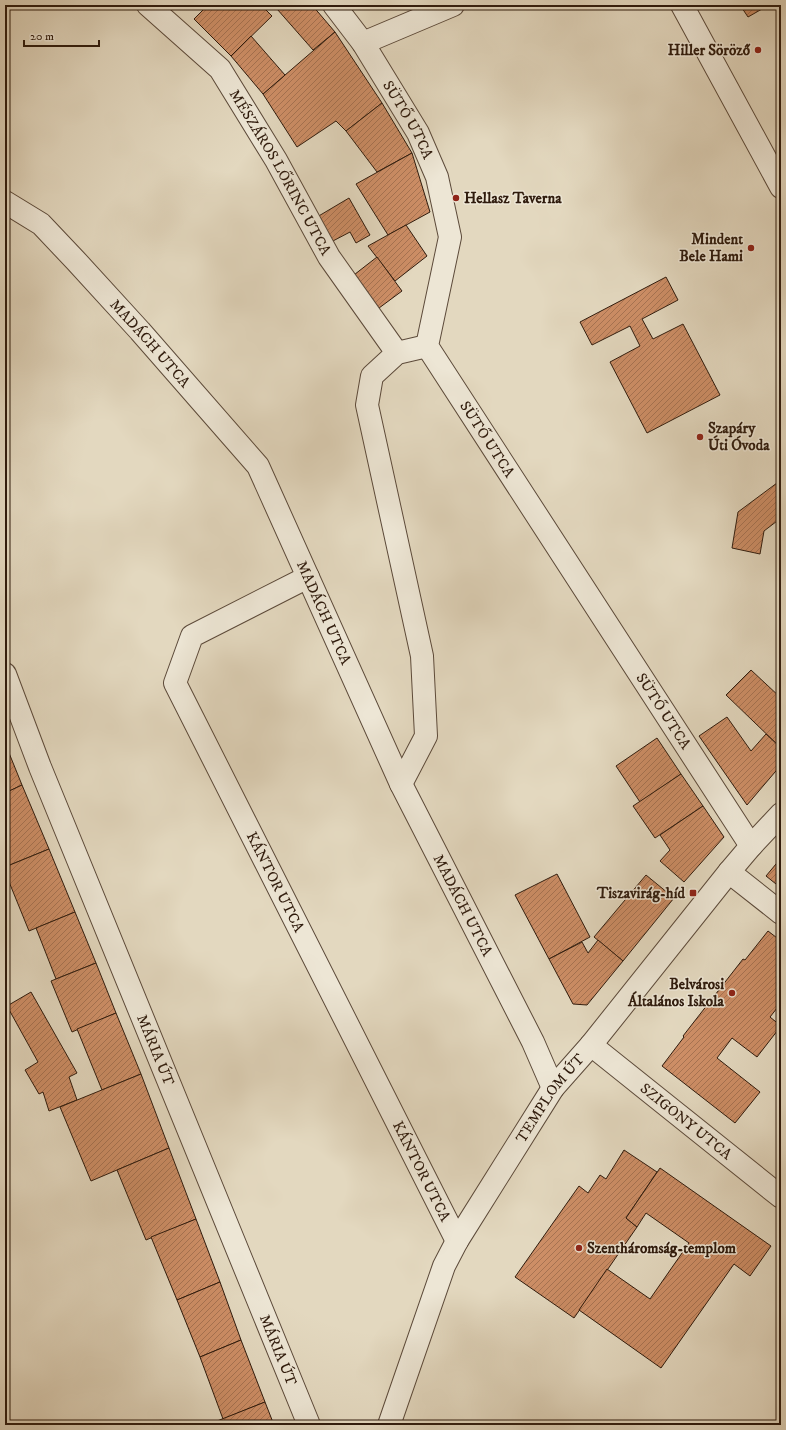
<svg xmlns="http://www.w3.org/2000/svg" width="786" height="1430" font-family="'IM FELL DW Pica',serif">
<defs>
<pattern id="building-hatch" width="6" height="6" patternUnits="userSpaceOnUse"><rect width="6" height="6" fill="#cd8e66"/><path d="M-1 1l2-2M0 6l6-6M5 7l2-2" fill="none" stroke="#a77352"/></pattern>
</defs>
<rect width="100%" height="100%" fill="#e3d8bf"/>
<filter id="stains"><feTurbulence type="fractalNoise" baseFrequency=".005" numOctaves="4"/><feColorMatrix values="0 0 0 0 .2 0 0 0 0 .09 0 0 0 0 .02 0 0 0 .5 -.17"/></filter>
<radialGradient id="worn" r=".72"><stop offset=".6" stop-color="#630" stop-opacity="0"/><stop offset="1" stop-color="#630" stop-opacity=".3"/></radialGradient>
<g fill="url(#building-hatch)" stroke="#2f1b0d">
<polygon points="208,5 261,5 272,16 231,56 194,19"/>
<polygon points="282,5 312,5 335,32 313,50 277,9"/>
<polygon points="740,5 769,5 748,17"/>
<polygon points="335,32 382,103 346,131 336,121 297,147 263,94"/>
<polygon points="251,36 285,75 263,94 231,56"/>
<polygon points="382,103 412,153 377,172 346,131"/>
<polygon points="412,153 430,212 388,235 356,184"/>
<polygon points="349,198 370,235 356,243 350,232 331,242 317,217"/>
<polygon points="406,225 427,256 395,281 368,246"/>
<polygon points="377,257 402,291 375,311 350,278"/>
<polygon points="666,277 678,300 642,319 653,339 683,324 720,395 647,433 610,362 640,346 630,326 592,345 580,322"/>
<polygon points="781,480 781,518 764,531 760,554 732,548 738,512"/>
<polygon points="751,670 781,698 781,748 726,695"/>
<polygon points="727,717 751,751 766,734 781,748 781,765 747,805 699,736"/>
<polygon points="657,738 681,774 640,802 616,766"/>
<polygon points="5,743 22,785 5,793"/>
<polygon points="681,774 703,806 655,838 633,806"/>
<polygon points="22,785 49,849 5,867 5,793"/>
<polygon points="703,806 724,837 684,882 660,861 670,850 660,835"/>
<polygon points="49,849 75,912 29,931 5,872 5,867"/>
<polygon points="781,858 781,888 766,876"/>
<polygon points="557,874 590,937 549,959 515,895"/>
<polygon points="646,875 674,898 623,961 594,937"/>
<polygon points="75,912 96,963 56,979 36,928"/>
<polygon points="768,931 781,941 781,1003 770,1017 781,1026 757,1057 732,1038 717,1058 760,1092 735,1123 662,1066 684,1037 683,1036 743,959 745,960"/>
<polygon points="598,940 623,961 587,1005 573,1004 549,959 582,942 588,953"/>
<polygon points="96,963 116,1013 72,1032 51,981"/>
<polygon points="31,992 77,1073 69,1077 77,1100 49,1111 43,1092 39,1094 25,1070 38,1062 7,1006"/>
<polygon points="116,1013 141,1074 102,1090 77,1029"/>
<polygon points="141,1074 169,1148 91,1181 60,1107"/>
<polygon points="169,1148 196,1219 146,1240 117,1170"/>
<polygon points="624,1150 657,1172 626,1218 637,1227 574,1318 515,1277 579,1186 588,1193 600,1175 606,1179"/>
<polygon points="660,1168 771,1246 750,1276 734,1264 661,1368 579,1310 607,1269 650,1299 689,1243 646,1213 637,1227 626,1218"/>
<polygon points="196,1219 220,1282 177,1300 151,1237"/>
<polygon points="220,1282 241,1340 200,1357 177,1300"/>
<polygon points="241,1340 265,1402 223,1419 200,1357"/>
<polygon points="265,1402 274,1425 213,1425 212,1423"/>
</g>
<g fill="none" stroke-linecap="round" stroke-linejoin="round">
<defs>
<g id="minor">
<path id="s1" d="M148,5L220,69L276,160L329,257L397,353"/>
<path id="s2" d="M334,5L363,43L418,133L437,177L450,237L427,346L751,846"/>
<polyline points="682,5 781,187"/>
<polyline points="363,43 453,5"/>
<path id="s3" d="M5,202L41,224L76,261L140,331L258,466L401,784L533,1042L553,1088"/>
<path id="s4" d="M308,577L192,636L175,683L457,1241"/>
<path id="s5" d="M5,674L40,767L309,1425"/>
<polyline points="401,784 426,736 422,656 367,405 372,376 397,353 427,346"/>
<polyline points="729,872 781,913"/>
<path id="s6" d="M591,1045L781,1197"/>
<path id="s7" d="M389,1425L444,1266L457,1241L553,1088L591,1045L729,872L751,846L781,814"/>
</g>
</defs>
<use href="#minor" stroke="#5c4a3a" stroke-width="24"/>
<use href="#minor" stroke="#ede6d5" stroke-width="22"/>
</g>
<g fill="#8f2418" stroke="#ede6d5" stroke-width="1.5">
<circle cx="758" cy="50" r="4"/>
<circle cx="456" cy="198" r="4"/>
<circle cx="751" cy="248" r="4"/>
<circle cx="700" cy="437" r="4"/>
<rect x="689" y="889" width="8" height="8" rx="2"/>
<circle cx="732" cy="993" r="4"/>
<circle cx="579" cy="1248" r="4"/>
</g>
<g text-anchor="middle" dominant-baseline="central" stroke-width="3" stroke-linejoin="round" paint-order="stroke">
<g font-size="15" font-weight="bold" fill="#2f1b0d" stroke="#ede6d5" text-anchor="end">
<text x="750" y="50">Hiller Söröző</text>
<text x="464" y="198" text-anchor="start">Hellasz Taverna</text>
<text x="743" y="239">Mindent<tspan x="743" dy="17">Bele Hami</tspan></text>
<text x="708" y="428" text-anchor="start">Szapáry<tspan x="708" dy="17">Úti Óvoda</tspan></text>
<text x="685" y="893">Tiszavirág-híd</text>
<text x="724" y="984">Belvárosi<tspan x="724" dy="17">Általános Iskola</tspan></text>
<text x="587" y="1248" text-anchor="start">Szentháromság-templom</text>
</g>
<g font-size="15" fill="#2f1b0d" stroke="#ede6d5">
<text stroke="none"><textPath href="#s2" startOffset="137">SÜTŐ UTCA</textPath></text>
<text stroke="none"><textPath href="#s1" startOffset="216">MÉSZÁROS LŐRINC UTCA</textPath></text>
<text stroke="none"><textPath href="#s3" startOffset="204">MADÁCH UTCA</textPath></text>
<text stroke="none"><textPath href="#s2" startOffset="485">SÜTŐ UTCA</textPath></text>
<text stroke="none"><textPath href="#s3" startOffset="528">MADÁCH UTCA</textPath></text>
<text stroke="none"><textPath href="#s2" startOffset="809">SÜTŐ UTCA</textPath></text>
<text stroke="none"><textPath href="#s4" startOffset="403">KÁNTOR UTCA</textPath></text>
<text stroke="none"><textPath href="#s3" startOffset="852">MADÁCH UTCA</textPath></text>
<text stroke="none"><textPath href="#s5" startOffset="405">MÁRIA ÚT</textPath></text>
<text stroke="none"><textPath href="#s7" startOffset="367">TEMPLOM ÚT</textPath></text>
<text stroke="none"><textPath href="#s6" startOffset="122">SZIGONY UTCA</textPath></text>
<text stroke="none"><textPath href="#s4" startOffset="727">KÁNTOR UTCA</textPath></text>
<text stroke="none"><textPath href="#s5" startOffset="729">MÁRIA ÚT</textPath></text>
</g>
</g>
<rect width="786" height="1430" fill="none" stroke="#e3d8bf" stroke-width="20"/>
<rect x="6" y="6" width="774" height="1418" fill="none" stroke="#2f1b0d" stroke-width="2"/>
<rect x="10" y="10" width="766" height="1410" fill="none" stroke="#2f1b0d"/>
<path d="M24 40v6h75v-6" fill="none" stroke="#2f1b0d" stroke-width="2"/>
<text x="30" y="40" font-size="12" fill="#2f1b0d" stroke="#ede6d5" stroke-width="3" paint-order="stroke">20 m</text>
<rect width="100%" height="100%" filter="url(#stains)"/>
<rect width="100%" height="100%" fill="url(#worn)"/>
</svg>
